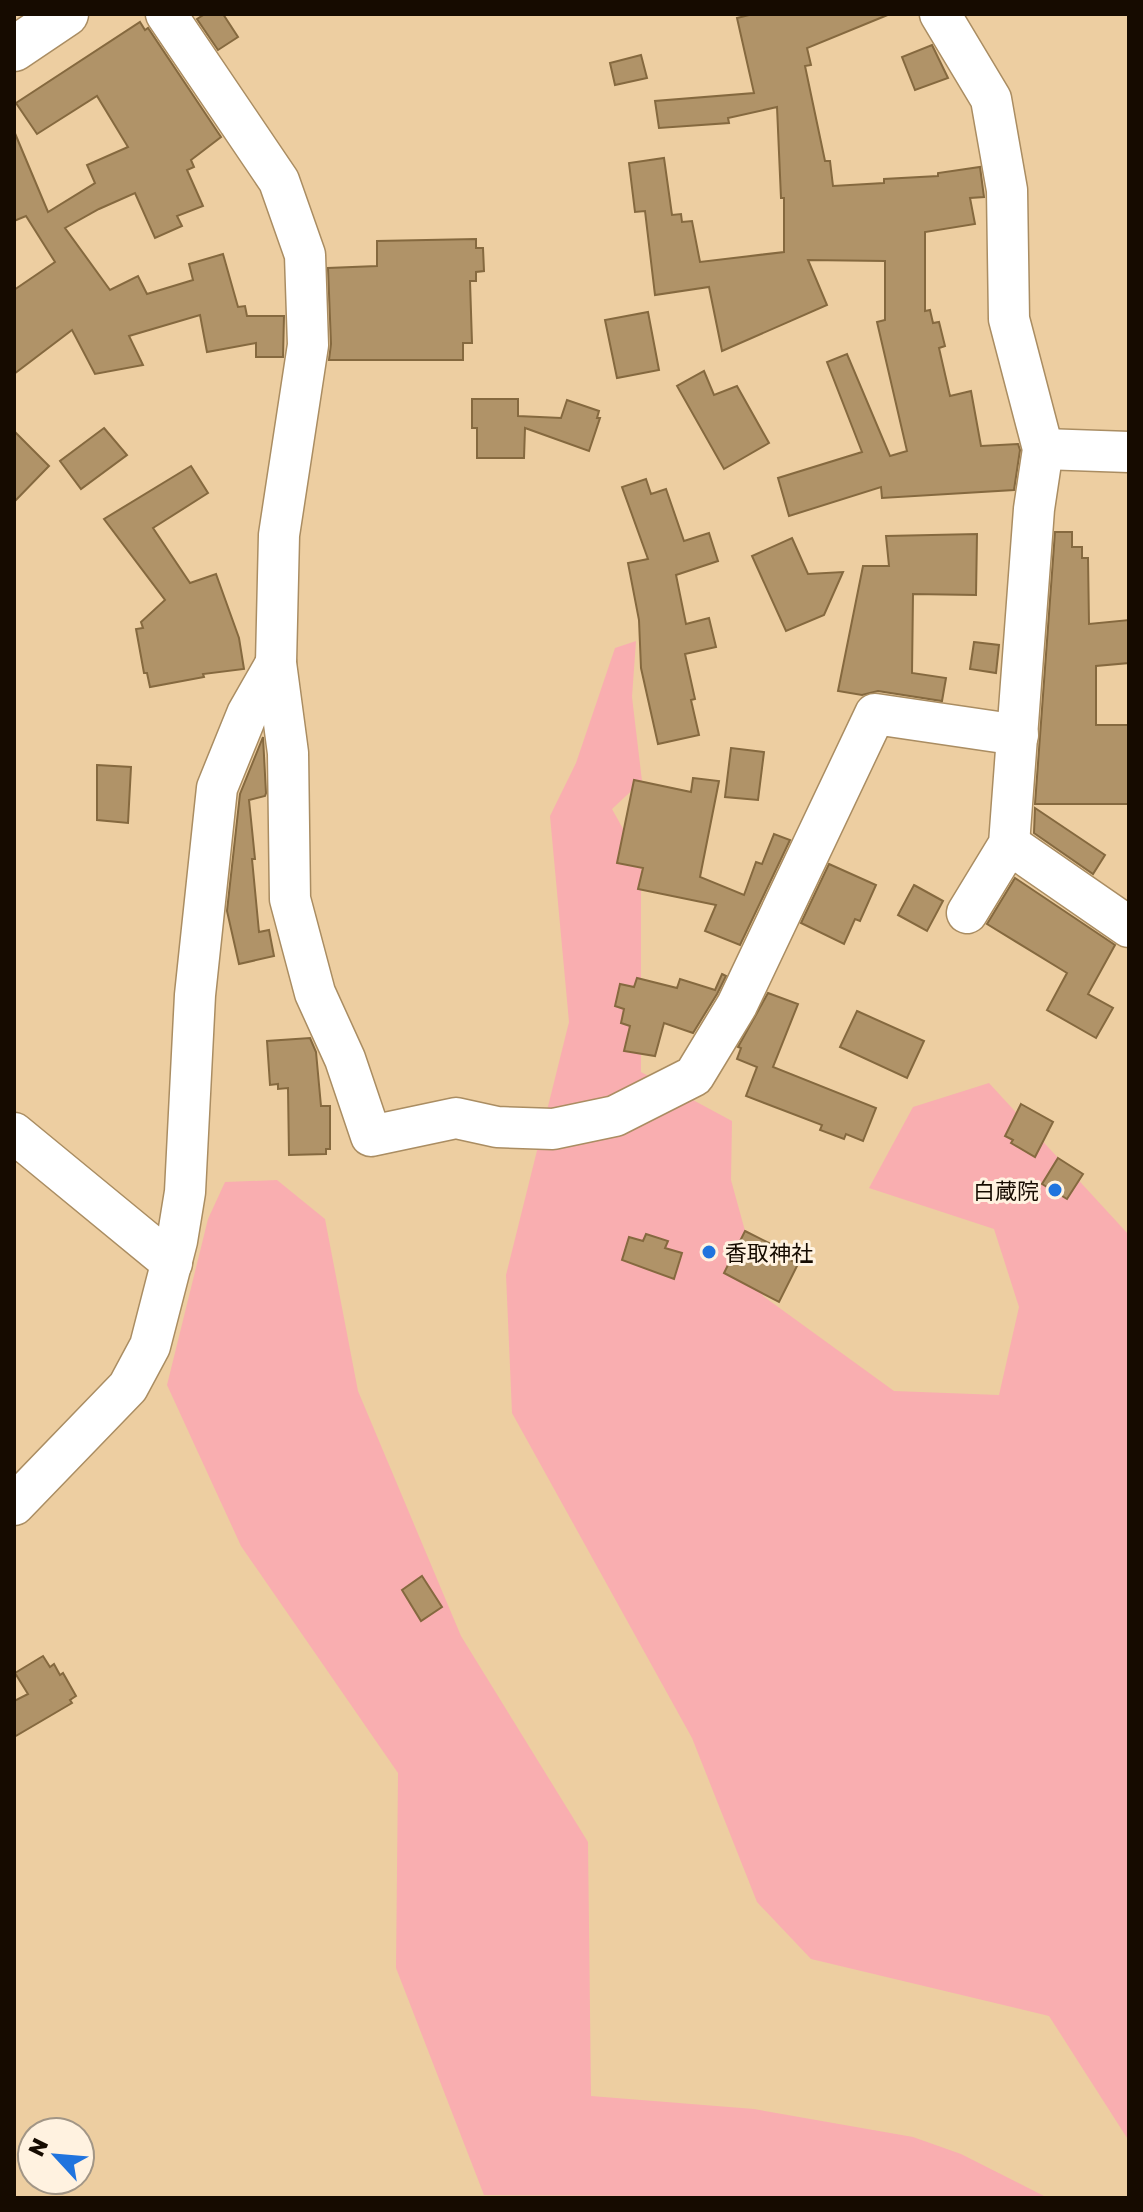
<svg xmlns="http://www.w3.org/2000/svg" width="1143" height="2212" font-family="'Golos Text','Noto Sans JP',sans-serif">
<rect width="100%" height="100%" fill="#edcea1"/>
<g fill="#f9aeb0">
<polygon points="636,641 632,697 642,781 612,809 641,861 641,1072 732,1121 731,1180 763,1296 894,1391 999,1395 1019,1307 994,1229 869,1188 913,1107 989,1083 1129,1235 1129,2141 1049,2016 811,1959 757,1902 692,1738 512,1413 506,1275 569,1022 550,816 576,763 615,648"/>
<polygon points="277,1180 325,1219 358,1391 461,1636 588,1842 591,2096 754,2109 913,2137 961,2154 1048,2198 484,2195 396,1968 398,1773 241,1546 167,1385 208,1219 225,1182"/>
</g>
<g fill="#b09368" stroke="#85693f" stroke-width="2">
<polygon points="205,14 223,14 238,37 218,50 197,19"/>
<polygon points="753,14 890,14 807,48 811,65 805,66 825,161 830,161 833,186 884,183 884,179 938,176 938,173 980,167 984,197 970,198 975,224 925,232 925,311 930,310 933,323 939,322 945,346 939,348 950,396 971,391 981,446 1018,444 1020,450 1014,490 882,498 881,487 789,516 778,478 862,452 827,362 847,354 890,456 907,451 877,322 885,320 885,261 808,260 827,305 722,351 709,287 655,295 645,211 635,212 629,163 664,158 672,215 681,214 682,222 692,221 700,262 784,252 784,198 781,198 777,107 728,118 729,123 659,128 655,101 754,93 737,18"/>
<polygon points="140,22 145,30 148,28 221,137 191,160 194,167 187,170 203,206 177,216 182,226 155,238 135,193 99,209 65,228 110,290 138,276 147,294 193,280 189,264 223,254 238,307 245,306 247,316 284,316 283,357 256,357 256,343 207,352 200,315 129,336 143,365 95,374 72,330 14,374 14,290 55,262 26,216 14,221 14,131 48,212 95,183 87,165 128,147 97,96 37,134 16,103"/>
<polygon points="932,45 948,78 915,90 902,57"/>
<polygon points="641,55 647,78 615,85 610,63"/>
<polygon points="476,239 476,248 483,248 484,271 476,272 476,281 470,281 472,343 463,343 463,360 329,360 331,344 328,268 377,266 377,241"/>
<polygon points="648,312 659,370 617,378 605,320"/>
<polygon points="704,371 714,395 737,386 769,443 724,469 677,386"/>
<polygon points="472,399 518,399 518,416 561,418 567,400 599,411 597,418 600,418 589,451 525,428 524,458 477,458 477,428 472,428"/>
<polygon points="104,428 127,455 81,489 60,461"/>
<polygon points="14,431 49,466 14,502"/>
<polygon points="191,466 208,493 153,528 190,583 216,574 239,638 244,669 203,674 204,677 150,687 147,673 144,673 136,629 143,628 141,622 165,600 104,519"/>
<polygon points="646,479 651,494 666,489 684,541 709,533 718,561 676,575 686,624 709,618 716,647 685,654 695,699 691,700 699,735 658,744 641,668 639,620 628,563 648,559 622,487"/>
<polygon points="1055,532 1072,532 1072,547 1082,547 1082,558 1088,558 1089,624 1129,620 1129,663 1096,666 1096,725 1129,725 1129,804 1035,804"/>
<polygon points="977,534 976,595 913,594 912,673 946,678 942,701 878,691 862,695 838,691 863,566 889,566 886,536"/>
<polygon points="792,538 808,574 843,572 824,615 786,631 752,556"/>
<polygon points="974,642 999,645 996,673 970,669"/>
<polygon points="263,737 266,793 265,796 249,800 255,859 252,859 259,932 269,930 274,956 239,964 227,911 240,794"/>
<polygon points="731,748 764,752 758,800 725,797"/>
<polygon points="97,765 131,767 128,823 97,820"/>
<polygon points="693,778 719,781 700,877 744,895 756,862 762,864 774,834 790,840 740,945 705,931 716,905 638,889 643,868 617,863 634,780 691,792"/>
<polygon points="1035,808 1105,855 1093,874 1034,833"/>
<polygon points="829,864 876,885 860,921 855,919 844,944 801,923"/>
<polygon points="1015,878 1115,945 1088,994 1113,1008 1096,1038 1047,1010 1067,973 987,924"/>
<polygon points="914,885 943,901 927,931 898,915"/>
<polygon points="722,974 726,976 717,994 693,1033 664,1023 655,1056 624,1051 630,1026 621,1023 624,1009 615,1006 620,984 634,987 637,978 677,988 680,979 715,990"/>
<polygon points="768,993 798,1004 773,1067 876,1108 863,1141 846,1134 844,1139 820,1130 822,1125 746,1096 757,1067 737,1059 741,1048 738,1047"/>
<polygon points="857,1011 924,1041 907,1078 840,1047"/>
<polygon points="310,1038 316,1052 321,1106 330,1106 330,1149 326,1149 326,1154 289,1155 288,1088 278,1089 278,1084 270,1085 267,1041"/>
<polygon points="1021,1104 1053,1122 1035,1157 1011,1143 1013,1140 1005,1136"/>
<polygon points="1058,1158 1083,1174 1067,1199 1042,1184"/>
<polygon points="745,1231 769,1243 767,1248 798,1264 779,1302 724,1273"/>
<polygon points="646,1234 668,1241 665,1248 682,1253 674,1279 622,1260 629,1237 643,1241"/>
<polygon points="422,1576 442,1607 421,1621 402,1590"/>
<polygon points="43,1656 50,1667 54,1664 60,1675 63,1673 76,1696 70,1700 72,1703 14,1737 14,1701 28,1694 15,1673"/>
</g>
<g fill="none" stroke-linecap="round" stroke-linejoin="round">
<defs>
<g id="minor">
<polyline points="166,14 279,181 305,255 308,345 279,535 276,663 288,753 290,899 315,993 345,1059 371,1136 456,1118 497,1127 553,1129 615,1116 694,1076 737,1005 875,714 1018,735"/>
<polyline points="940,14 991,99 1007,190 1009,319 1043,449 1034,509 1009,844 967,913"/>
<polyline points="1043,449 1129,452"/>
<polyline points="1009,844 1129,927"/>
<polyline points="14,1133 172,1263"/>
<polyline points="14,1505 128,1387 150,1346 177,1241 185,1192 195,995 217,788 247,714 276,663"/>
</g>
<polyline id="major" points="14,49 66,14"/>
</defs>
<use href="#minor" stroke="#aa8d62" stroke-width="43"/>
<use href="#major" stroke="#aa8d62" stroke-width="47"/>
<use href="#minor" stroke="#fff" stroke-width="40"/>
<use href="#major" stroke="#fff" stroke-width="44"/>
</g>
<g fill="#2074de" stroke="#fff2e0" stroke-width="3">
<circle cx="1055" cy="1190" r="8"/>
<circle cx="709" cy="1252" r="8"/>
</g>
<g text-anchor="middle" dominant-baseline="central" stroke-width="6" stroke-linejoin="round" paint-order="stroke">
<g font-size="22" fill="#160b00" stroke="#fff2e0" text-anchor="end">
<text x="1039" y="1190">白蔵院</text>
<text x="725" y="1252" text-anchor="start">香取神社</text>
</g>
</g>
<rect width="1143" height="2212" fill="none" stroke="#160b00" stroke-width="32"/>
<g transform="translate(56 2156) rotate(296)"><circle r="38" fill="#fff2e0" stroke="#a29686" stroke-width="2"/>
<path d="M0-6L14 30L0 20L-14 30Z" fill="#2074de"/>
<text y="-12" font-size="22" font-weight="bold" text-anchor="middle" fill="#160b00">N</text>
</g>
</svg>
